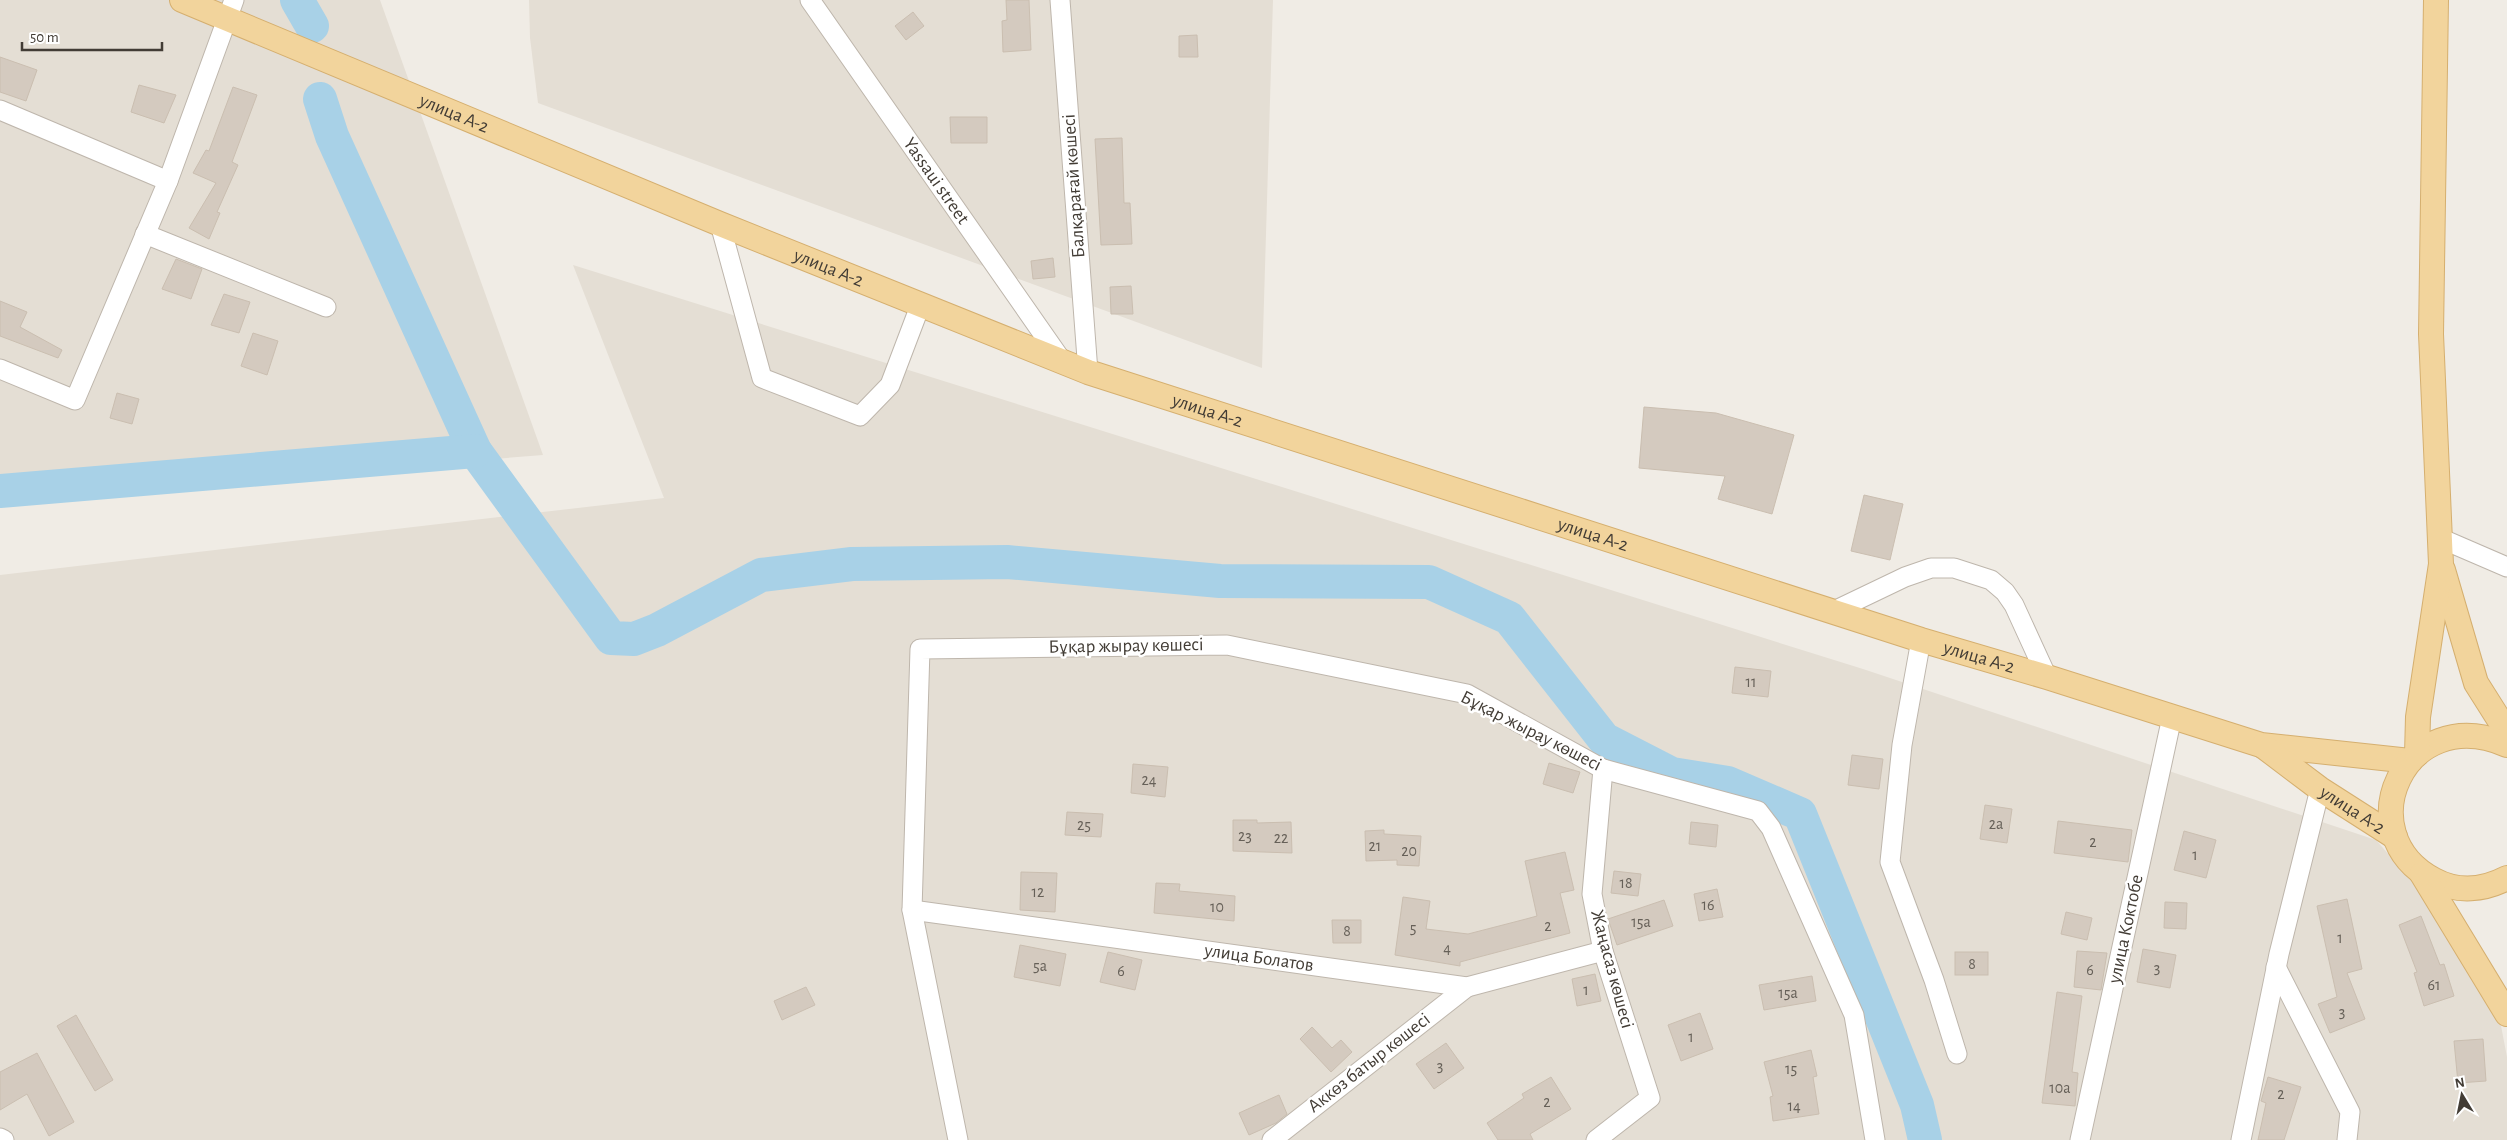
<svg xmlns="http://www.w3.org/2000/svg" width="2507" height="1140" font-family="'Alegreya Sans',sans-serif">
<rect width="100%" height="100%" fill="#f0ece5"/>
<g fill="#e4ded4">
<polygon points="0,0 380,0 543,455 0,499"/>
<polygon points="529,0 1273,0 1262,368 538,103 530,38"/>
<polygon points="573,265 1863,669 2376,840 2447,921 2498,1010 2507,1057 2507,1140 0,1140 0,575 664,498"/>
</g>
<g fill="none" stroke-linecap="round" stroke-linejoin="round">
<g stroke="#a8d1e7" stroke-width="34">
<polyline points="297,0 312,26"/>
<polyline points="320,99 332,136 475,451 611,638 634,639 657,630 761,575 852,564 1007,562 1220,581 1429,582 1509,618 1604,739 1672,774 1728,783 1800,814 1917,1105 1925,1140"/>
<polyline points="0,491 475,451"/>
</g>
</g>
<g fill="#d4cabf" stroke="#cabeb0">
<polygon points="1006,0 1029,0 1031,50 1003,52 1002,21 1007,20"/>
<polygon points="913,12 924,26 906,40 895,26"/>
<polygon points="1197,35 1198,57 1179,57 1179,36"/>
<polygon points="0,57 37,70 26,101 0,92"/>
<polygon points="139,85 176,95 164,123 131,112"/>
<polygon points="233,87 257,95 232,162 238,165 217,212 220,213 209,239 189,228 216,183 193,173 206,150 209,151"/>
<polygon points="950,117 987,117 987,143 951,143"/>
<polygon points="1122,138 1124,203 1130,203 1132,244 1101,245 1095,139"/>
<polygon points="1053,258 1055,277 1033,279 1031,261"/>
<polygon points="176,259 202,269 191,299 162,289"/>
<polygon points="1131,286 1133,314 1111,314 1110,287"/>
<polygon points="224,294 250,302 239,333 211,325"/>
<polygon points="0,301 27,312 20,327 62,350 58,358 0,336"/>
<polygon points="253,333 278,341 267,375 241,366"/>
<polygon points="117,393 139,399 132,424 110,418"/>
<polygon points="1644,407 1716,413 1794,435 1772,514 1718,499 1725,476 1639,468"/>
<polygon points="1864,495 1903,504 1890,560 1851,551"/>
<polygon points="1735,667 1771,671 1768,697 1732,693"/>
<polygon points="1852,755 1883,759 1879,789 1848,785"/>
<polygon points="1549,763 1580,772 1573,793 1543,784"/>
<polygon points="1133,764 1168,767 1165,797 1131,793"/>
<polygon points="1985,805 2012,809 2007,843 1980,839"/>
<polygon points="1067,812 1103,814 1101,837 1065,835"/>
<polygon points="1233,820 1257,820 1257,823 1291,822 1292,853 1233,851"/>
<polygon points="2058,821 2132,830 2128,862 2054,853"/>
<polygon points="1691,822 1718,825 1716,847 1689,844"/>
<polygon points="1384,830 1384,834 1421,836 1419,866 1397,865 1397,860 1366,861 1365,831"/>
<polygon points="2184,831 2216,840 2206,878 2174,870"/>
<polygon points="1565,852 1574,890 1560,893 1570,933 1460,962 1460,966 1395,955 1403,897 1430,901 1426,929 1468,934 1526,919 1537,916 1525,861"/>
<polygon points="1614,871 1641,874 1638,896 1611,893"/>
<polygon points="1021,872 1057,873 1055,912 1020,910"/>
<polygon points="1156,883 1180,884 1179,891 1235,896 1234,921 1154,913"/>
<polygon points="1717,889 1723,917 1699,921 1694,894"/>
<polygon points="2347,899 2362,969 2347,973 2365,1019 2330,1033 2318,1004 2337,997 2317,906"/>
<polygon points="1664,900 1673,926 1617,945 1608,919"/>
<polygon points="2165,902 2187,903 2186,929 2164,928"/>
<polygon points="2066,912 2092,918 2087,940 2061,934"/>
<polygon points="2421,916 2440,965 2444,964 2454,996 2424,1006 2414,973 2417,972 2399,925"/>
<polygon points="1332,920 1361,920 1361,943 1333,943"/>
<polygon points="1020,945 1066,954 1060,986 1014,977"/>
<polygon points="2143,949 2176,955 2170,988 2137,982"/>
<polygon points="2077,951 2107,953 2101,990 2074,987"/>
<polygon points="1108,952 1142,960 1135,990 1100,982"/>
<rect x="1955" y="952" width="33" height="23"/>
<polygon points="1595,974 1601,1001 1577,1006 1572,979"/>
<polygon points="1812,976 1816,1001 1764,1010 1759,985"/>
<polygon points="806,987 815,1005 782,1020 774,1001"/>
<polygon points="2057,992 2082,996 2072,1072 2078,1073 2075,1106 2042,1103"/>
<polygon points="1700,1013 1713,1049 1681,1061 1668,1025"/>
<polygon points="76,1015 113,1080 95,1091 57,1026"/>
<polygon points="1312,1027 1332,1048 1341,1040 1352,1052 1331,1072 1300,1039"/>
<polygon points="2483,1039 2486,1081 2458,1083 2454,1041"/>
<polygon points="1446,1043 1464,1068 1434,1089 1416,1064"/>
<polygon points="1811,1050 1817,1076 1813,1077 1819,1114 1773,1121 1770,1097 1773,1096 1764,1062"/>
<polygon points="37,1053 74,1122 49,1136 27,1094 0,1110 0,1072"/>
<polygon points="1551,1077 1571,1109 1530,1134 1533,1140 1498,1140 1487,1123 1524,1098 1522,1094"/>
<polygon points="2268,1077 2301,1087 2284,1140 2258,1140 2266,1103 2261,1101"/>
<polygon points="1279,1095 1287,1114 1276,1123 1249,1135 1239,1113"/>
</g>
<g fill="none" stroke-linecap="round" stroke-linejoin="round">
<defs>
<g id="minor">
<polyline points="810,0 1062,361"/>
<polyline points="1060,0 1088,372"/>
<polyline points="0,110 168,181"/>
<polyline points="720,224 762,378 860,416 890,385 920,306"/>
<polyline points="145,234 326,307"/>
<polyline points="0,369 75,400 168,181 234,0"/>
<polyline points="2442,539 2507,567"/>
<polyline points="1834,611 1905,577 1931,568 1954,568 1991,580 2005,592 2014,605 2047,677"/>
<polyline points="1921,640 1902,745 1890,862 1934,980 1957,1054"/>
<polyline points="912,910 1467,987 1603,951"/>
<polyline points="2276,967 2350,1112 2347,1140"/>
<polyline points="0,1138 4,1140"/>
<polyline points="958,1140 912,910 920,649 1227,645 1467,694 1603,769 1758,811 1771,828 1854,1015 1875,1140"/>
<polyline points="1272,1140 1467,987"/>
<polyline points="1596,1140 1650,1098 1603,951 1592,894 1603,769"/>
<polyline points="2080,1140 2172,717"/>
<polyline points="2241,1140 2279,954 2320,789"/>
</g>
<g id="major">
<path id="s1" d="M182,0L720,224L1088,372L1921,640L2047,677L2261,745L2410,761"/>
<polyline points="2443,570 2476,683 2507,732"/>
<path d="M2507,745C2404,700 2346,834 2434,880C2458,893 2484,890 2507,878"/>
<path id="s2" d="M2263,746L2320,789L2395,837"/>
<polyline points="2417,754 2418,717 2441,564 2431,334 2436,0"/>
<polyline points="2422,874 2507,1014"/>
</g>
</defs>
<use href="#minor" stroke="#beb6ac" stroke-width="21"/>
<use href="#major" stroke="#d5af6f" stroke-width="26"/>
<use href="#minor" stroke="#fff" stroke-width="19"/>
<use href="#major" stroke="#f2d49c" stroke-width="24"/>
</g>
<g text-anchor="middle" dominant-baseline="central" stroke-width="5" stroke-linejoin="round" paint-order="stroke">
<g font-size="16" fill="#666058">
<text x="1751" y="682">11</text>
<text x="1149" y="780">24</text>
<text x="1996" y="824">2а</text>
<text x="1084" y="825">25</text>
<text x="1245" y="836">23</text>
<text x="1281" y="838">22</text>
<text x="2093" y="842">2</text>
<text x="1375" y="846">21</text>
<text x="1409" y="851">20</text>
<text x="2195" y="855">1</text>
<text x="1626" y="883">18</text>
<text x="1038" y="892">12</text>
<text x="1708" y="905">16</text>
<text x="1217" y="907">10</text>
<text x="1641" y="922">15а</text>
<text x="1548" y="926">2</text>
<text x="1413" y="928">5</text>
<text x="1347" y="931">8</text>
<text x="2340" y="938">1</text>
<text x="1447" y="948">4</text>
<text x="1972" y="964">8</text>
<text x="1040" y="966">5а</text>
<text x="2157" y="968">3</text>
<text x="2090" y="970">6</text>
<text x="1121" y="971">6</text>
<text x="2434" y="985">61</text>
<text x="1586" y="990">1</text>
<text x="1788" y="993">15а</text>
<text x="2342" y="1012">3</text>
<text x="1691" y="1037">1</text>
<text x="1440" y="1066">3</text>
<text x="1791" y="1069">15</text>
<text x="2060" y="1088">10а</text>
<text x="2281" y="1094">2</text>
<text x="1547" y="1102">2</text>
<text x="1794" y="1106">14</text>
</g>
<g font-size="19" fill="#423c35" stroke="#fff">
<text stroke="none"><textPath href="#s1" startOffset="295">улица А-2</textPath></text>
<text transform="translate(936 181) rotate(55)">Yassaui street</text>
<text transform="translate(1074 186) rotate(-94)">Балқарағай көшесі</text>
<text stroke="none"><textPath href="#s1" startOffset="700">улица А-2</textPath></text>
<text stroke="none"><textPath href="#s1" startOffset="1105">улица А-2</textPath></text>
<text stroke="none"><textPath href="#s1" startOffset="1510">улица А-2</textPath></text>
<text transform="translate(1126 646) rotate(-1)">Бұқар жырау көшесі</text>
<text stroke="none"><textPath href="#s1" startOffset="1915">улица А-2</textPath></text>
<text transform="translate(1531 731) rotate(27)">Бұқар жырау көшесі</text>
<text stroke="none"><textPath href="#s2" startOffset="110">улица А-2</textPath></text>
<text transform="translate(2126 929) rotate(-78)">улица Коктобе</text>
<text transform="translate(1259 958) rotate(8)">улица Болатов</text>
<text transform="translate(1612 969) rotate(75)">Жаңасаз көшесі</text>
<text transform="translate(1369 1063) rotate(-38)">Аккөз батыр көшесі</text>
</g>
</g>
<g transform="translate(2462 1095) rotate(350)" stroke="#ffffff" stroke-width="4" paint-order="stroke">
<path d="M0-4L9 19L0 12L-9 19Z" fill="#423c35"/>
<text y="-8" font-size="14" font-weight="bold" text-anchor="middle" fill="#423c35">N</text>
</g>
<path d="M22 42v8h140v-8" fill="none" stroke="#423c35" stroke-width="2.5"/>
<text x="30" y="42" font-size="15" fill="#423c35" stroke="#ffffff" stroke-width="4" paint-order="stroke">50 m</text>
</svg>
